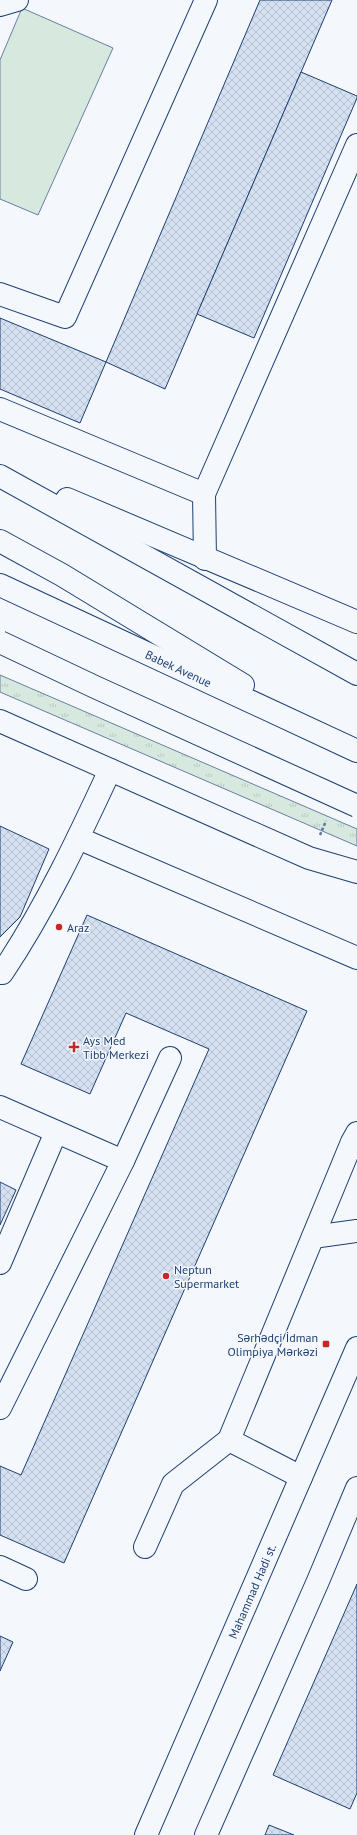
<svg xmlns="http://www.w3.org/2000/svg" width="357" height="1835" font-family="'PT Sans',sans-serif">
<defs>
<pattern id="grass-tufts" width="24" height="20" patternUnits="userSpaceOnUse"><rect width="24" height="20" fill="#d7e8df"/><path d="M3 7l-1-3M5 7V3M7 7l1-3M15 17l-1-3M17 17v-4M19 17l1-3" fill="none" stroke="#b8c8c3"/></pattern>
<pattern id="building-cross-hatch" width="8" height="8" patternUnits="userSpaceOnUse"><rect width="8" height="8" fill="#d5e0f0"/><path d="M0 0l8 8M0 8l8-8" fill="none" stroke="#b6c1d1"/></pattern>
</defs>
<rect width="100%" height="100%" fill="#f4f7fb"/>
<polygon fill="url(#grass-tufts)" stroke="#687fa3" points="0,675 357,829 357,846 0,692"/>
<polygon fill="#d7e8df" stroke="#687fa3" points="22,8 113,48 38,215 0,199 0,60"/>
<g fill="url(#building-cross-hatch)" stroke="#1d3f73">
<polygon points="260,0 332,0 165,389 106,362"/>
<polygon points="301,72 357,96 357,98 254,338 197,314"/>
<polygon points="0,318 106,362 80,423 0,389"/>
<polygon points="0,826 49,849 20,917 0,937"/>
<polygon points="87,915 307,1011 64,1563 0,1535 0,1466 21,1475 209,1049 126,1013 90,1094 21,1064"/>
<polygon points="0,1182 16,1190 0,1225"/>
<polygon points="357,1584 357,1793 350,1809 273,1775"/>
<polygon points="0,1636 13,1642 0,1671"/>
<polygon points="269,1825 294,1835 265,1835"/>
</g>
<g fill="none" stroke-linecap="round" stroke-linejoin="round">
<defs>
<g id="minor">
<polyline points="0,5 17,0"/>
<polyline points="0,294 65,317 206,0"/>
<polyline points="0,409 204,494"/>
<polyline points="205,559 204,494 357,145"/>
<polyline points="78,838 357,958"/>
<path d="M0,973H2C45,909 78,839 110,770"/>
<polyline points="0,1107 123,1161"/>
<polyline points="313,1237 357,1231"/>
<polyline points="0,1263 56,1132"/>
<polyline points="0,1408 123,1161 170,1058"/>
<polyline points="229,1440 301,1477"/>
<polyline points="145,1547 173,1484 229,1440 352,1142 357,1133"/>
<polyline points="0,1567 26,1579"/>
</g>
<g id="major">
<polyline points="0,476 357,674"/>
<polyline points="67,499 357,622"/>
<polyline points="0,541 62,575 243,685"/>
<path id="s1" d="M0,585L357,751"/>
<polyline points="0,721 309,858 357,872"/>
<path id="s2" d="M146,1835L357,1348"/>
<polyline points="206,1835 318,1581 357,1488"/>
</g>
</defs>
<use href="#minor" stroke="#1d3f73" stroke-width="24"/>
<use href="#major" stroke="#1d3f73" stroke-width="24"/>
<polyline stroke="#5e769c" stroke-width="2.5" stroke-dasharray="3 2" stroke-linecap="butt" points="320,835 326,821"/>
<use href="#minor" stroke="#f4f7fb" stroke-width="22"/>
<use href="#major" stroke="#f4f7fb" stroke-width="22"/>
<defs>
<polyline id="major-bridge" points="0,642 95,687 357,806"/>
</defs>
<use href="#major-bridge" stroke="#1d3f73" stroke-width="24" stroke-linecap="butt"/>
<use href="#major-bridge" stroke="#f4f7fb" stroke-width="22"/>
</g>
<g fill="#c62828" stroke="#f4f7fb" stroke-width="1.5">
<circle cx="59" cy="927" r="4"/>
<path d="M72 1041h4v4h4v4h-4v4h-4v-4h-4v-4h4z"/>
<circle cx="166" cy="1276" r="4"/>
<rect x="322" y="1340" width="8" height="8" rx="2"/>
</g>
<g text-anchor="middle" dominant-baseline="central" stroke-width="3" stroke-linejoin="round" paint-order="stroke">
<g font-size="12" fill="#1d3f73" stroke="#f4f7fb">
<text stroke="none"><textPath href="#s1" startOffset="197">Babek Avenue</textPath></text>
<text stroke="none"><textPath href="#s2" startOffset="266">Mahammad Hadi st.</textPath></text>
</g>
<g font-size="12" fill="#1d3f73" stroke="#f4f7fb" text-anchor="start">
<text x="67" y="927">Araz</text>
<text x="83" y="1040">Ays Med<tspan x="83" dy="14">Tibb Merkezi</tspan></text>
<text x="174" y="1269">Neptun<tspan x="174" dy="14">Supermarket</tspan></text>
<text x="318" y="1337" text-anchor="end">Sərhədçi İdman<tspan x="318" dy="14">Olimpiya Mərkəzi</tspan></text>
</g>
</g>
</svg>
